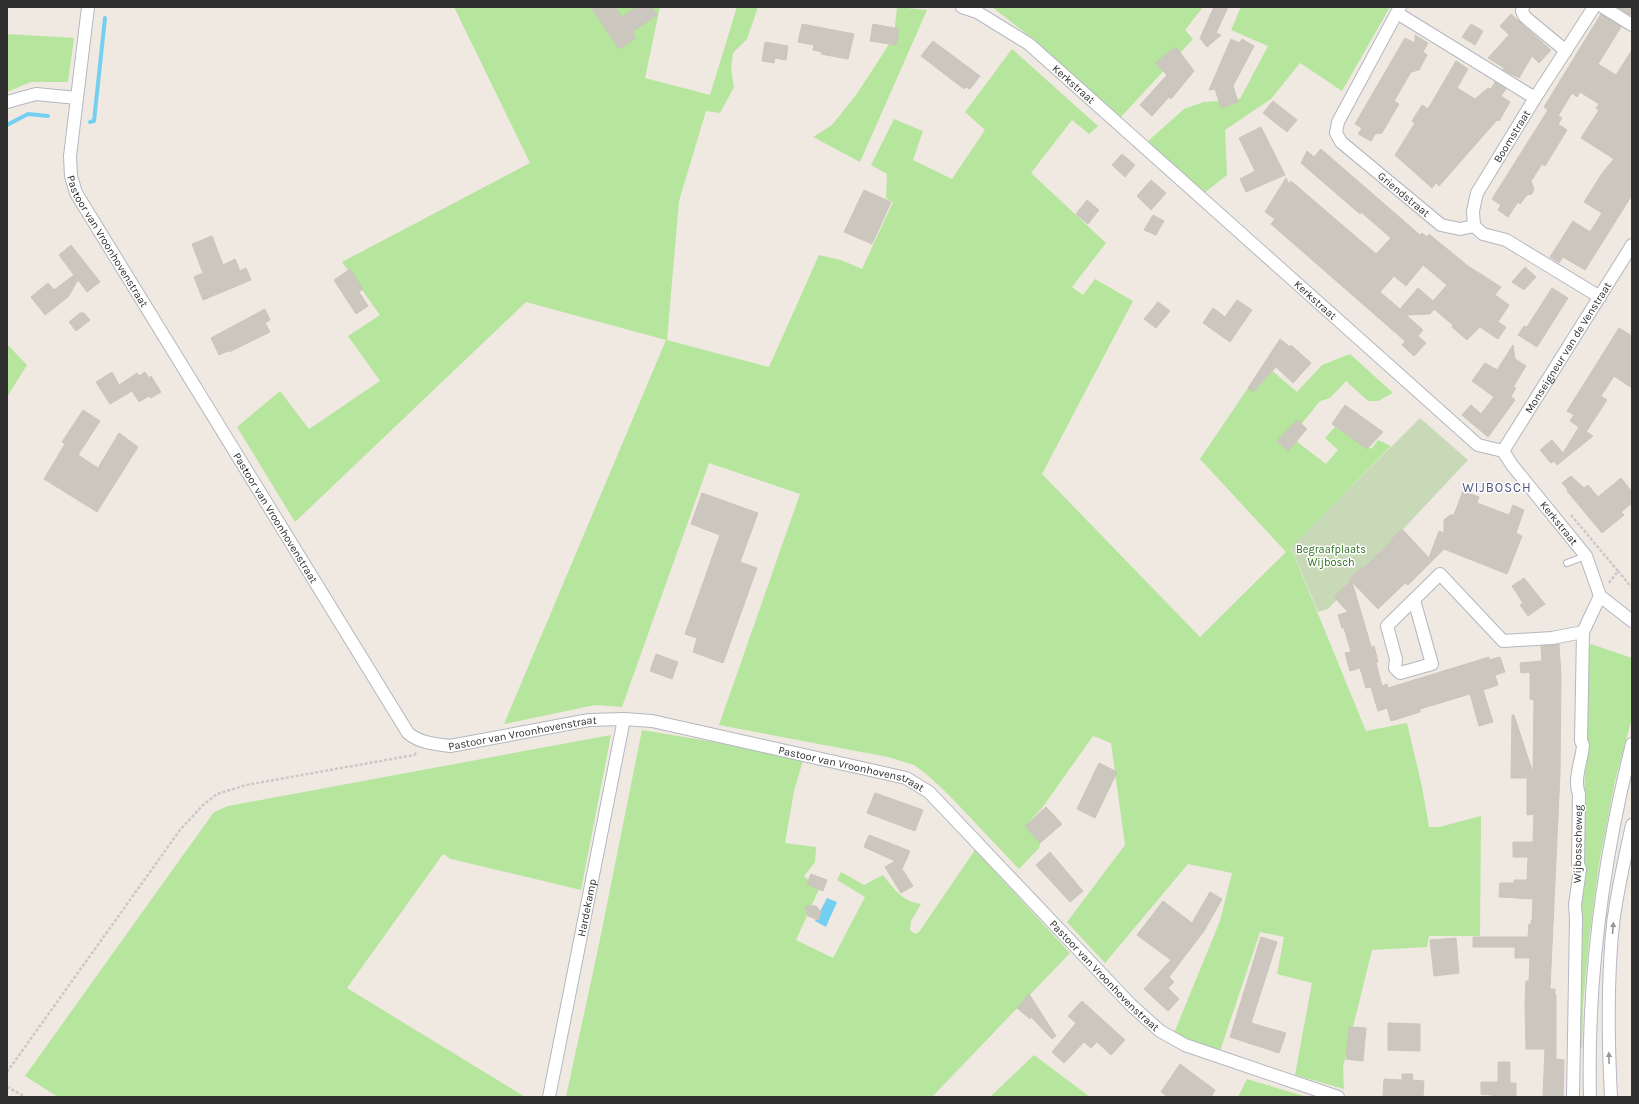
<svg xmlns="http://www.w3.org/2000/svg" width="1639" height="1104" font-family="Karla,sans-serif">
<rect width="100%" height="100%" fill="#efe9e1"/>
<g fill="#b6e59e">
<polygon points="454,7 660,7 645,78 710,95 737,7 758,7 747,39 733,53 731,69 734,87 720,113 706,111 679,201 667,340 769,367 819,255 841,260 862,269 893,202 886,198 887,174 871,165 894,119 923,131 913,160 952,179 985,130 965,112 1012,49 1098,126 1089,134 1072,120 1031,173 1106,243 1072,287 1083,295 1095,279 1133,301 1042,474 1200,637 1286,552 1200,459 1264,364 1297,392 1322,365 1350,354 1393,393 1378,401 1368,401 1346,381 1330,398 1320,401 1291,437 1326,464 1338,450 1325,438 1335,427 1371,449 1378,440 1391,446 1291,548 1366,731 1407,723 1422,787 1429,827 1439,827 1481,816 1480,936 1429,936 1427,947 1372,950 1343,1067 1344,1089 1295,1075 1312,983 1277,974 1284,937 1260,932 1220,1051 1174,1033 1220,921 1232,873 1188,864 1105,963 1067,922 1125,845 1111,743 1093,736 1042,808 1026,825 1041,840 1039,848 1019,869 947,793 925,773 914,765 888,757 719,725 800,494 709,463 622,707 595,705 504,724 666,340 526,302 295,522 237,427 280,391 309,429 380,381 348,336 380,315 342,262 530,163"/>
<polygon points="897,7 927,10 860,162 813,137 832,125 856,95 879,60 894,36"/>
<polygon points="992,7 1203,7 1185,30 1193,39 1120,118 1028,35"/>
<polygon points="1241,7 1390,7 1342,91 1300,63 1271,99 1225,130 1227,175 1203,194 1147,142 1184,109 1204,102 1240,99 1268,46 1231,30"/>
<polygon points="7,34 74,38 68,82 31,82 7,92"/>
<polygon points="7,344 27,365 7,397"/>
<polygon points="1591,644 1632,658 1632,718 1615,781 1599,864 1589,940 1583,1004 1582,1047 1578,1049 1588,649"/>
<path d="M642,730L804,757L794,791L785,843L816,847L815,862L804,876L819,889L796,940L833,958L865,897L837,880L841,872L864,885L883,875C894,889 902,901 921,904L911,921L910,930L915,934L919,932L975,850L1070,953L932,1097H566L598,949Z"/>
<polygon points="611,735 581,890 451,859 443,854 347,988 525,1097 58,1097 25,1076 214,812 228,806"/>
<polygon points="1034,1055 1090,1097 990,1097"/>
<polygon points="1247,1079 1307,1097 1238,1097"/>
</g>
<polygon fill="#c8d9b8" points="1420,418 1468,460 1328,609 1318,612 1291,547"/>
<polygon fill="#75cff0" points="827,898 837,902 826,927 815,921"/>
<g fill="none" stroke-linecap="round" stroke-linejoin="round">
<g stroke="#75cff0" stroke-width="4">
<polyline points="90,122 94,121 105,18"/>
<polyline points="7,125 28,114 48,116"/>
</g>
</g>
<g fill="#cbc7bf" stroke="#cbc5ba" fill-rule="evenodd">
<polygon points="591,7 615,7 622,17 637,7 652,7 657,15 632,32 636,38 619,49"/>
<polygon points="1214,7 1228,7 1216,33 1221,35 1207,47 1200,38"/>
<polygon points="1617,7 1632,7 1632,11 1630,15"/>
<polygon points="1511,14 1551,50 1539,63 1532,56 1519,78 1503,70 1504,68 1488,58 1509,35 1500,26"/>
<polygon points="1601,14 1621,27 1598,64 1616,75 1632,50 1632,195 1585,270 1563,257 1559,263 1550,257 1573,221 1590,232 1602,213 1584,202 1603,172 1614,159 1581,138 1599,110 1596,108 1599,104 1580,92 1577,97 1572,93 1558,116 1562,118 1558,124 1567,130 1545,166 1542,164 1531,181 1534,189 1532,194 1527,195 1520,204 1518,202 1508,217 1498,210 1501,205 1492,199 1548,110 1544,107"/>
<polygon points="802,24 854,34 848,59 821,54 822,52 813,50 814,45 798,42"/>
<polygon points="873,24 899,29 896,45 870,41"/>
<polygon points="1471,24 1483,31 1475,45 1462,37"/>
<polygon points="1415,35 1428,43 1423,52 1427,55 1419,70 1411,72 1394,101 1399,104 1382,133 1375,134 1371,141 1358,134 1362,128 1355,124 1405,38 1415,43"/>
<polygon points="1231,39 1239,43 1242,39 1254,46 1233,86 1238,102 1221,108 1215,89 1209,90"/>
<polygon points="933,41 980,76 970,89 966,87 964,89 921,56"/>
<polygon points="765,42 788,46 786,60 775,58 774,63 762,61"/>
<polygon points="1176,47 1194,71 1171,99 1169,97 1152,116 1140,105 1167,75 1155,63"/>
<polygon points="1456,61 1468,69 1457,88 1475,99 1488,88 1491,89 1495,82 1506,89 1501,96 1510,102 1499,121 1497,120 1439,186 1436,183 1432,188 1395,155 1415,123 1412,121 1422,105 1428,109"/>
<polygon points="1273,101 1297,120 1287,132 1263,113"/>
<polygon points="1261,127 1285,175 1246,192 1240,179 1255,171 1239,138"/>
<path d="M1321,149L1420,235L1422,233L1427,237L1429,234L1468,266L1501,287L1495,295L1509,305L1498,322L1506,327L1498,339L1480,327L1467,340L1452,327L1453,325L1434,309L1430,314L1406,315L1423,330L1418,336L1426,343L1414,356L1402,345L1405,341L1271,224L1275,219L1265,212L1286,178L1289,184L1291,181L1376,254L1391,238L1361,212L1360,214L1301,163L1307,151L1314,157ZM1423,265L1447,285L1433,301L1418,288L1400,309L1380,292L1394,276L1406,286Z"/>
<polygon points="1122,154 1135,165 1125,177 1112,165"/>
<polygon points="1151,180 1166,193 1151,210 1137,196"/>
<polygon points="864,190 891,202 872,244 844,232"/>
<polygon points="1087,200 1099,210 1088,224 1076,214"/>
<polygon points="1153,215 1164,221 1156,235 1144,230"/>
<polygon points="212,236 223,265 235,259 240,271 246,268 251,280 203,300 194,277 203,273 192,244"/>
<polygon points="71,245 100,282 87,292 78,280 68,297 45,315 31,297 48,283 54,290 74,275 59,255"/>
<polygon points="1525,267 1536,277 1524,290 1512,282"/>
<polygon points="350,269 363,289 359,292 368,306 356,314 334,280"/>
<polygon points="1552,288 1568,298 1537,347 1518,335 1524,326 1527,327"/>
<polygon points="1237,300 1252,310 1230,342 1203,323 1213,308 1225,317"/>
<polygon points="1158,302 1170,311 1156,328 1144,319"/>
<polygon points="265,309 270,320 265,323 270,332 229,352 228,351 219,355 211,338"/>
<polygon points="80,313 84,313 90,320 76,331 69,322"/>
<polygon points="1619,328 1632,336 1632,388 1614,376 1601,396 1607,400 1586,432 1570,421 1574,415 1567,411"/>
<polygon points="1280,339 1290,347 1291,345 1311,363 1293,383 1276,367 1253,392 1248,388"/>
<polygon points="1513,345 1515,359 1526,366 1513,387 1516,388 1511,396 1515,400 1488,437 1462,415 1471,405 1481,414 1494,397 1472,381 1485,363 1497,370"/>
<polygon points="112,372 119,385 137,373 139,376 145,372 149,378 151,376 161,392 151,398 149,396 139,402 132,391 110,404 96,382"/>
<polygon points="1345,405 1383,432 1367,449 1332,424"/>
<polygon points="83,410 100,421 78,455 98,468 119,433 138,447 97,512 44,479 65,444 62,442"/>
<polygon points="1297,420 1307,429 1288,451 1277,441"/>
<polygon points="1579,427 1593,436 1557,465 1554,461 1551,463 1540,450 1552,440 1563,453"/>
<polygon points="1571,476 1584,488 1588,485 1598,497 1621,478 1632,492 1632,503 1621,512 1624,515 1602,533 1567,491 1568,490 1562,483"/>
<polygon points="1463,491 1479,497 1477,503 1509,515 1513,505 1524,510 1516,533 1522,536 1507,574 1444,549 1408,585 1405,583 1378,609 1352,582 1368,636 1371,647 1374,646 1378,662 1376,663 1382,686 1387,684 1388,688 1489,657 1489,660 1500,657 1505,672 1495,675 1498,685 1483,690 1493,722 1479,726 1470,694 1420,709 1420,712 1391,721 1387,708 1378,711 1371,687 1366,688 1360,668 1350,671 1345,653 1351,652 1344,628 1342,628 1338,615 1348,612 1334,597 1351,581 1349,580 1362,567 1363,569 1392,541 1391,540 1402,529 1429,558 1439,531 1444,533 1444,520 1450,515 1454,515"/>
<polygon points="702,493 758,513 740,562 757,568 723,663 693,652 697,638 685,634 720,535 691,524"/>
<polygon points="1524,578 1545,604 1528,616 1520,605 1523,603 1512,586"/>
<polygon points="1559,644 1561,676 1560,773 1550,989 1555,989 1555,995 1556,995 1556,1059 1564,1060 1563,1097 1543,1097 1545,1049 1526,1049 1525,1003 1526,981 1529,981 1530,958 1515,958 1515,947 1473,947 1473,937 1528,937 1529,924 1531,925 1531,921 1532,921 1533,899 1499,897 1500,883 1514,883 1514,880 1527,880 1528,857 1513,857 1513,842 1533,842 1534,814 1527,815 1527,778 1511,778 1512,715 1514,715 1533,773 1534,700 1530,699 1530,672 1521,673 1520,663 1542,661 1541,646"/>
<polygon points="656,654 678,662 672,679 650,671"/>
<polygon points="1099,763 1117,772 1095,818 1077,809"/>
<polygon points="875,793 923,810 915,831 867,813"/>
<polygon points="1046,807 1062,824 1040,843 1025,826"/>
<polygon points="869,835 910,851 902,869 913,886 901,893 885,867 895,861 864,847"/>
<polygon points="1050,852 1083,891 1070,902 1036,865"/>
<polygon points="811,874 827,880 823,891 807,884"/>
<polygon points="1210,892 1222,899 1204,931 1169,977 1174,982 1168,988 1179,999 1168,1011 1144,989 1171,960 1137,935 1163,901 1192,923"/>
<polygon points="805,906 816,906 821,912 818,920 808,916"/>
<polygon points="1261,937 1277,942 1251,1023 1286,1033 1279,1053 1230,1037"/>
<polygon points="1456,938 1459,973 1434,976 1430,940"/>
<polygon points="1029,994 1056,1036 1052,1039 1031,1017 1030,1019 1017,1008"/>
<polygon points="1082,1001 1125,1040 1111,1055 1097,1042 1091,1048 1084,1042 1064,1063 1052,1052 1076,1023 1068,1016"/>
<polygon points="1388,1023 1420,1024 1420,1051 1388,1050"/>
<polygon points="1349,1027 1366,1028 1363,1061 1346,1059"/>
<polygon points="1498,1062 1510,1062 1510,1083 1516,1083 1516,1097 1492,1097 1492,1095 1481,1094 1481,1082 1498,1082"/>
<polygon points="1180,1064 1215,1090 1211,1097 1168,1097 1161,1092"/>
<polygon points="1402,1074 1413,1074 1412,1080 1424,1081 1423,1097 1383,1097 1384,1079 1402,1080"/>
</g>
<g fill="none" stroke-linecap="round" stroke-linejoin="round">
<defs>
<polyline id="service" points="1567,563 1586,556"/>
<g id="minor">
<path id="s1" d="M88,7L70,156L71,176L76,193L408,733C420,743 434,744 450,746L589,720L624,719L652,721L906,778L929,792L1131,1005L1160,1031L1185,1045L1338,1097"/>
<path id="s2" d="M962,7L977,12L1029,44L1478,445L1503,451L1512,465L1586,556L1600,596L1632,621"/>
<path id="s3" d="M1400,7L1338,122L1336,133L1341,142L1441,225L1460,229L1474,226L1483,234L1506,240L1600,297"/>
<polyline points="1523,7 1522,11 1525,17 1566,51"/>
<polyline points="1603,7 1632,25"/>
<polyline points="1397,13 1535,98"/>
<polyline points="7,102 36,94 77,98"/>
<path id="s4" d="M1474,226L1473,211L1477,193L1535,98L1594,7"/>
<path id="s5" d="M1503,451L1632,245"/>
<polyline points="1414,600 1432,664 1400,673 1395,668 1396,659 1387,626 1440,574 1503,641 1552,638 1583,632"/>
<path id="s6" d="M549,1097L624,719"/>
<path d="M1573,1097L1576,918L1575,905L1580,869L1578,864L1579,794C1573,779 1582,761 1583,745L1581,741L1583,632L1600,596"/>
<path d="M1590,1097C1587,978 1603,860 1632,744"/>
<path d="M1611,1097C1608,1040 1607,981 1613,924C1617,891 1625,857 1632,825"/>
</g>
</defs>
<use href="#service" stroke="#b4b7c1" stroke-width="8"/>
<use href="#minor" stroke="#b4b7c1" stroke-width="14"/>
<g stroke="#c9c9c9" stroke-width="2.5" stroke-dasharray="3 2" stroke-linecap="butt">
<polyline points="1571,515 1618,571"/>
<polyline points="1609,583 1618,571 1632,588"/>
<polyline points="7,1072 180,830 203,805 217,794 246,785 414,755 418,752"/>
<polyline points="7,1087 26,1097"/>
</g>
<use href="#service" stroke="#fff" stroke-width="6"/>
<use href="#minor" stroke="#fff" stroke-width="12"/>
</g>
<defs><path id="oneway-solid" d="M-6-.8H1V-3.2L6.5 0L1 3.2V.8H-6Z"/></defs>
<g fill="#969696">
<use href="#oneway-solid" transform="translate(1613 928) rotate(-85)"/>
<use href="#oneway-solid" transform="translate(1609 1058) rotate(-91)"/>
</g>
<g text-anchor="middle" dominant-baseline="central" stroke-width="3" stroke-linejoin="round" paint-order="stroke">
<g font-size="11" fill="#2e2e2e" stroke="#fff">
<text stroke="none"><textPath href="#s2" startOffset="137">Kerkstraat</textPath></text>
<text stroke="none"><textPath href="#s4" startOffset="100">Boomstraat</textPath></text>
<text stroke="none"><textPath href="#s3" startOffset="234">Griendstraat</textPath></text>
<text stroke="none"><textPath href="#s1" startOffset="245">Pastoor van Vroonhovenstraat</textPath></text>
<text stroke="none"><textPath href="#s2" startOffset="461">Kerkstraat</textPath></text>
<text stroke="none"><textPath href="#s5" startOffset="122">Monseigneur van de Venstraat</textPath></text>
<text stroke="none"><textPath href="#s1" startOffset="569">Pastoor van Vroonhovenstraat</textPath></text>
<text stroke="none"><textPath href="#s2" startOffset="796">Kerkstraat</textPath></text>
<text stroke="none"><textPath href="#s1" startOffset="940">Pastoor van Vroonhovenstraat</textPath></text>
<text stroke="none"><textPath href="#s1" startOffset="1276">Pastoor van Vroonhovenstraat</textPath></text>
<text transform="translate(1578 844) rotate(-89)">Wijbosscheweg</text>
<text stroke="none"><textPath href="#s6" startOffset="193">Hardekamp</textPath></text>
<text stroke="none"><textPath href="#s1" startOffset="1612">Pastoor van Vroonhovenstraat</textPath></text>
</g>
<g font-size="11" fill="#2c6e1b" stroke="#fff">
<text x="1331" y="549">Begraafplaats<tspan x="1331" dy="13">Wijbosch</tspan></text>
</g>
<g font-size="13" letter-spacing="1" fill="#4d5680" stroke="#fff">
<text x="1497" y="487">WIJBOSCH</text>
</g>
</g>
<rect width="1639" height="1104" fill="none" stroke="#2e2e2e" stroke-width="16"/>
</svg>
